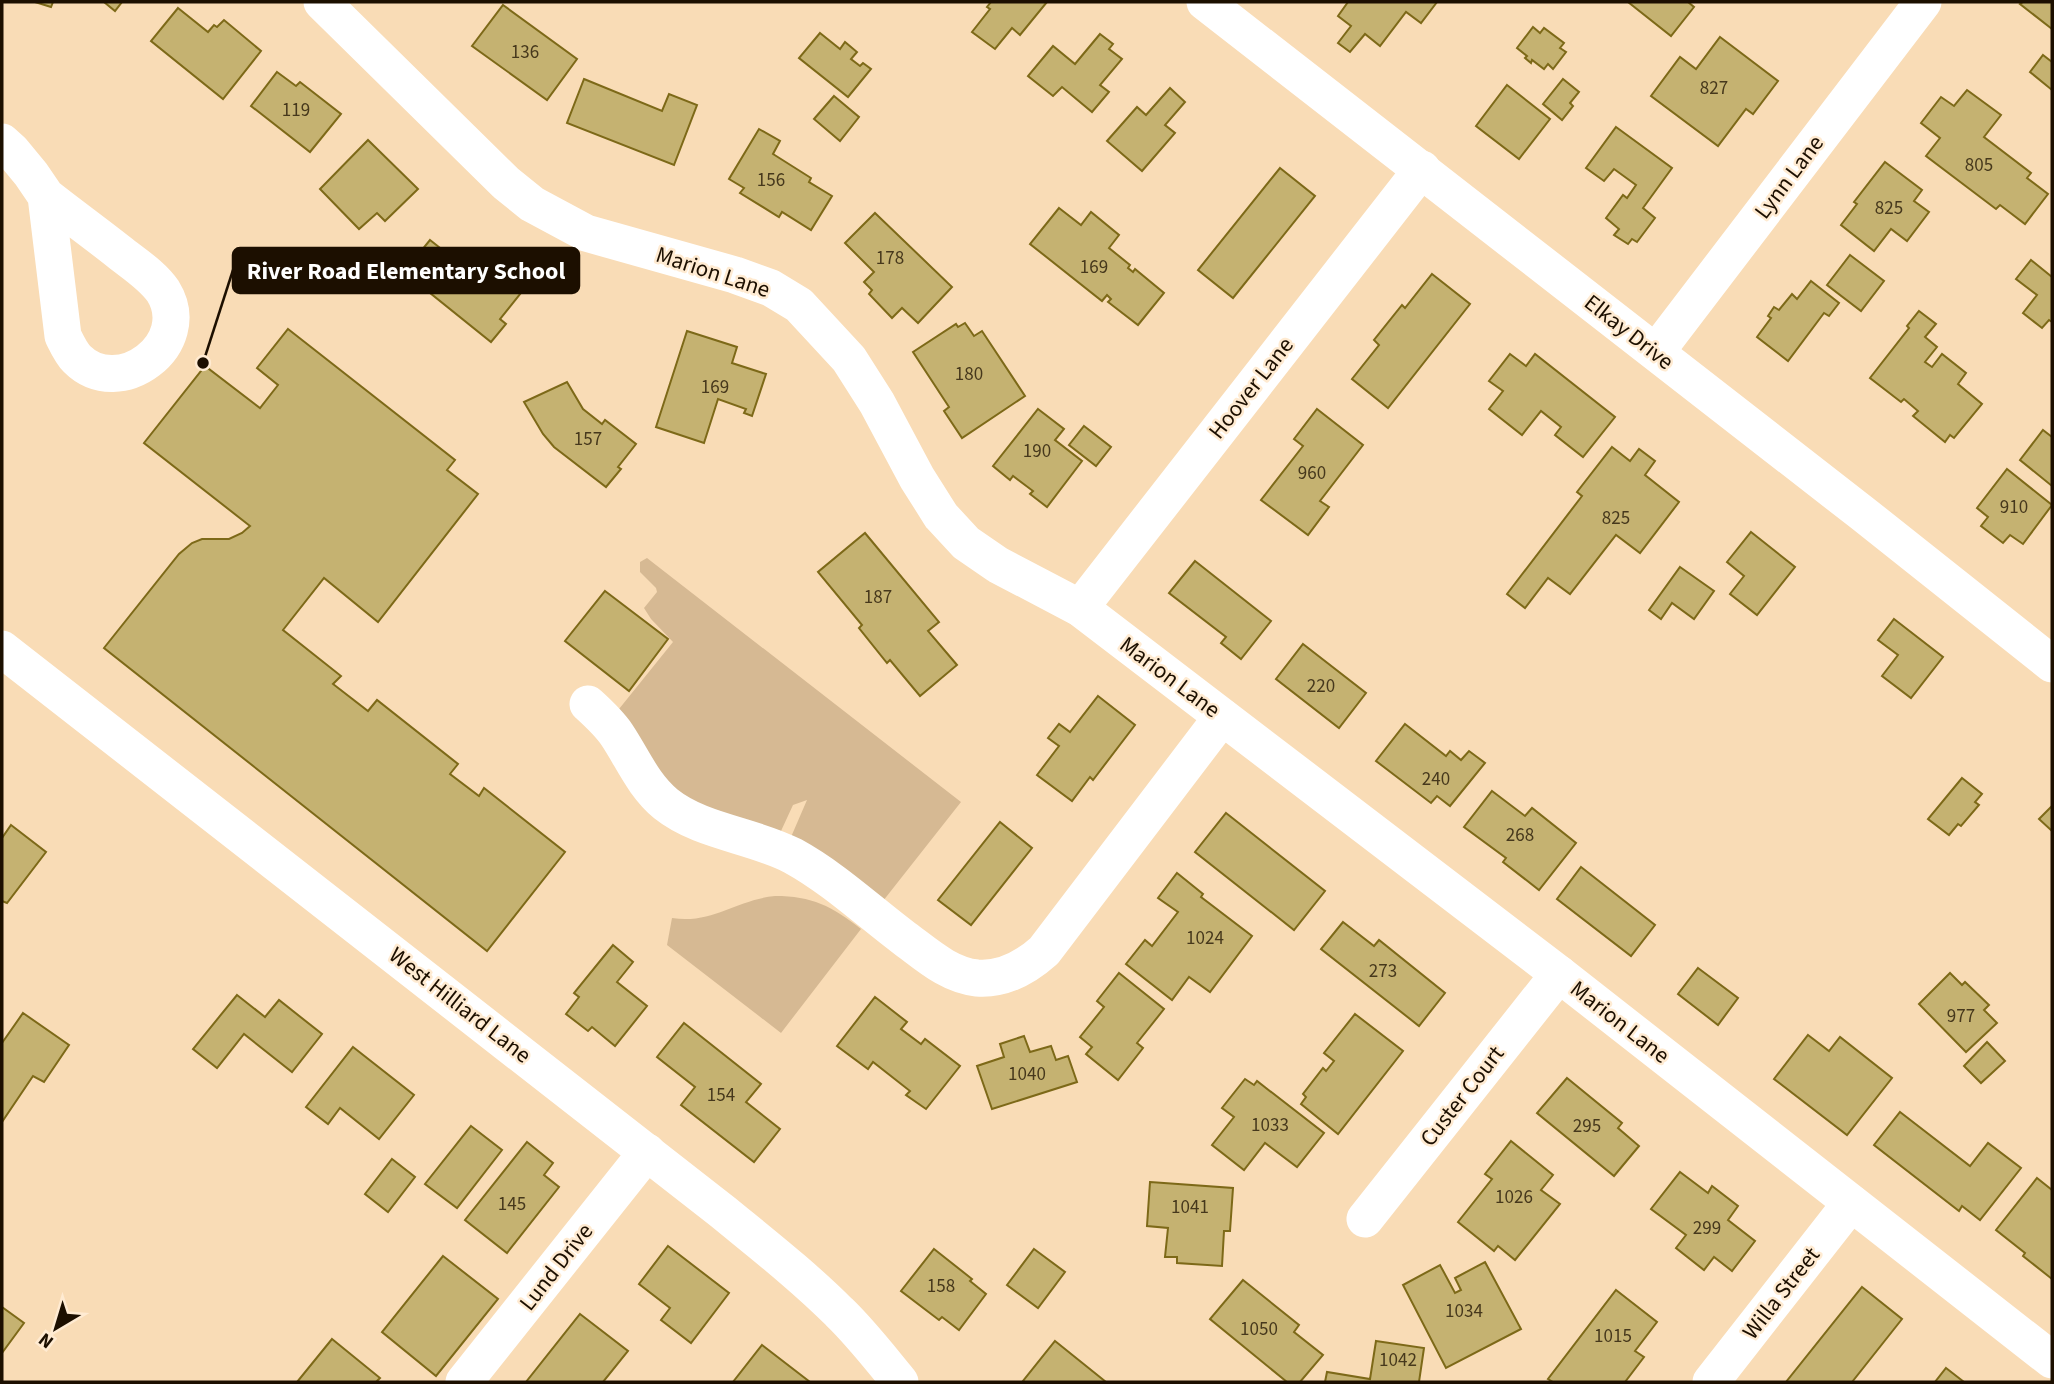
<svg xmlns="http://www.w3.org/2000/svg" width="2054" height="1384" font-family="'Source Sans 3',sans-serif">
<rect width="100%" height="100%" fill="#f9dcb6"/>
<g fill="#d6b993">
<polygon points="647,558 961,802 883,901 791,837 807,800 793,805 781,831 696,806 665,781 619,709 673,642 651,619 644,608 657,592 656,588 640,572 640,562"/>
<path d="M775,896C812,896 832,906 861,929L781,1033L667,945L672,918C714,924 735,900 775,896Z"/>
</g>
<g fill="#c5b271" stroke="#7d6918" stroke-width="2">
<polygon points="35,2 53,2 51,7"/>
<polygon points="104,2 122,2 115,11"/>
<polygon points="991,2 1047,2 1020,35 1012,28 995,49 972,32 990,9 987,7"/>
<polygon points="1348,2 1437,2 1421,23 1406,12 1380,46 1365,34 1350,52 1338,43 1351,26 1338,16"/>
<polygon points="1628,2 1688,2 1694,7 1671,36"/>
<polygon points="2023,2 2052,2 2052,29 2020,4"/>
<polygon points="503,5 577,59 547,100 472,46"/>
<polygon points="178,8 208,32 214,25 217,27 224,20 261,51 223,99 151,41"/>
<polygon points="1533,27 1540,33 1544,28 1564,43 1560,48 1566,52 1553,69 1548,64 1544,69 1532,60 1531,63 1525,58 1527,56 1517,48"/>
<polygon points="820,33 840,49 845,42 857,52 851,59 860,66 863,63 871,69 848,97 799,58"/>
<polygon points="1100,34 1113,44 1109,49 1122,59 1100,85 1109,92 1092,112 1062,87 1053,96 1028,76 1053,46 1075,64"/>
<polygon points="1720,37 1778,81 1753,114 1746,109 1718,146 1651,96 1680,57 1696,69"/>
<polygon points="2043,55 2052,62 2052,90 2030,72"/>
<polygon points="277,72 296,86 300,82 341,114 310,152 251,106"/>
<polygon points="584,79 662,111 669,94 697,105 674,165 567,123"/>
<polygon points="1563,79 1579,92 1570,103 1573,106 1562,120 1543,104"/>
<polygon points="1507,85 1550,119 1519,159 1476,126"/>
<polygon points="1170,88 1185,102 1165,125 1175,133 1142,171 1107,141 1137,107 1146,115"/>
<polygon points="1967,90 2001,115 1984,137 2031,173 2027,178 2048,194 2025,224 2000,205 1996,209 1926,156 1940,138 1921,123 1941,97 1954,106"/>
<polygon points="834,96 859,117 840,141 814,119"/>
<polygon points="1616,127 1672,168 1643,208 1655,218 1637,242 1632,239 1628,244 1614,235 1619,229 1606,218 1623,195 1627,198 1636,185 1614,169 1604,181 1586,168"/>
<polygon points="759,129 780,141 773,154 811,178 809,182 832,196 811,230 782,212 779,217 740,193 744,188 729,179"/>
<polygon points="368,140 418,189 385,221 377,213 359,229 320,189"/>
<polygon points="1885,162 1922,190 1914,201 1929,212 1907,241 1891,229 1874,251 1841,225 1857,204 1854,202"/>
<polygon points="1280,168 1315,196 1233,298 1198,270"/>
<polygon points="1059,208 1081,225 1091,212 1119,235 1109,248 1130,265 1128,268 1133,272 1135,269 1164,293 1138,325 1108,302 1111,299 1107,295 1102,301 1030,244"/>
<polygon points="875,213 952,287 918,323 902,308 892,318 869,294 872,290 864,282 874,272 845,243"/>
<polygon points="430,240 492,289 502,277 521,293 500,319 506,324 491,342 404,272"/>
<polygon points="1850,255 1884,281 1861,311 1827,285"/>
<polygon points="2031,260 2052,277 2052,322 2049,320 2042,328 2023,313 2037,295 2016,279"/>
<polygon points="1432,274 1470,304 1388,408 1352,379 1379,345 1374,340 1402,305 1405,308"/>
<polygon points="1811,281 1839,303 1829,316 1824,313 1788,361 1757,337 1771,318 1768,316 1774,307 1779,310 1792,294 1797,299"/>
<polygon points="1919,311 1936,324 1925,337 1937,347 1925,362 1932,367 1942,354 1966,373 1958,384 1982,404 1954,438 1950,435 1945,442 1913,416 1918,411 1904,399 1901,402 1870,378 1909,328 1907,326"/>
<polygon points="965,323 974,336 982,331 1025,396 962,438 944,411 949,407 913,352 956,324 958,327"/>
<polygon points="288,329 455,460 447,470 478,494 378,622 324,578 283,630 341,676 333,684 368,711 377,700 458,764 450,774 479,796 484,788 565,852 487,951 104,648 179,554 192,543 202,539 229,539 242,533 250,526 144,443 205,366 260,408 278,385 257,368"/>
<polygon points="687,331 737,347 732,363 766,374 752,416 744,413 746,409 718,399 704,443 656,427"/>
<polygon points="1510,354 1526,366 1535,354 1615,417 1583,457 1555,435 1561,427 1541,411 1522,435 1489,409 1503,391 1489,381"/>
<polygon points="567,382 583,409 602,424 605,420 636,444 618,467 621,469 606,487 554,447 543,434 524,402"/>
<polygon points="1038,409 1064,429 1055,440 1082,461 1047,507 1030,494 1033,491 1013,476 1010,480 993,466"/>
<polygon points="1317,409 1363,445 1320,501 1329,507 1308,535 1261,500 1303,446 1294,439"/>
<polygon points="1084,426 1111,447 1096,466 1069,445"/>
<polygon points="2043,430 2052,437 2052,486 2020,460"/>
<polygon points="1612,447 1630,461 1639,449 1655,461 1645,475 1679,502 1640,553 1616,535 1570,594 1548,578 1525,608 1507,594 1582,496 1577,492"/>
<polygon points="2007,469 2052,505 2023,544 2010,535 2003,543 1981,526 1988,517 1977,508"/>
<polygon points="1751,532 1795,567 1757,615 1730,594 1744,576 1727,562"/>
<polygon points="865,533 939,622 928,631 957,665 920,696 890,660 887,663 859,628 862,625 818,572"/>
<polygon points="1195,561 1271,621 1241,659 1221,643 1226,637 1169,593"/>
<polygon points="1680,567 1714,591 1694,619 1672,603 1661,619 1649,610"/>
<polygon points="605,591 668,639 629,691 565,641"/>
<polygon points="1894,619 1943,657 1911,698 1882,676 1898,655 1878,640"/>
<polygon points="1303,644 1366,693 1339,728 1276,679"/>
<polygon points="1098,696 1135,725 1093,780 1090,777 1072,801 1037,775 1059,746 1048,738 1059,724 1070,732"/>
<polygon points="1405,724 1446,756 1450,751 1461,760 1469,751 1485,763 1450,806 1437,796 1431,803 1376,761"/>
<polygon points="1962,778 1982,794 1975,802 1979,805 1961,826 1958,824 1949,835 1928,819"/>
<polygon points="1492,791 1525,816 1532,808 1576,843 1539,890 1503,862 1506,858 1464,827"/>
<polygon points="2052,806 2052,831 2039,819"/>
<polygon points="1226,813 1325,891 1294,930 1195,852"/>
<polygon points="1000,822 1032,848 971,925 938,900"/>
<polygon points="11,825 46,852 7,903 2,901 2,838"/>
<polygon points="1581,867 1655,925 1631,956 1557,899"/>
<polygon points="1177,873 1203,894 1201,897 1252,936 1210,992 1189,977 1172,1000 1126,964 1145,940 1152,946 1178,912 1158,898"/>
<polygon points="1343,922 1374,946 1379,940 1445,993 1419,1026 1321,949"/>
<polygon points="613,945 633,962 617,982 647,1006 615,1046 592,1027 588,1031 566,1014 579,997 574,993"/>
<polygon points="1698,968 1738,998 1718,1025 1678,994"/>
<polygon points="1119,973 1164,1009 1137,1043 1143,1048 1118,1080 1086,1054 1092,1047 1080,1037 1104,1007 1097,1001"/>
<polygon points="1950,973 1962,985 1965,982 1989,1005 1984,1010 1997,1023 1966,1052 1919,1004"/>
<polygon points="237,995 265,1017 279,1000 322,1034 292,1072 244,1034 217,1068 193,1049"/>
<polygon points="875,997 907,1022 901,1029 921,1044 925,1039 960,1066 926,1109 906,1095 910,1091 873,1062 868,1069 837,1046"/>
<polygon points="23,1013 69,1045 44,1082 33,1076 2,1122 2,1043"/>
<polygon points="1355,1014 1403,1051 1338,1134 1301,1104 1306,1097 1303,1094 1323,1068 1326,1071 1334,1061 1324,1053"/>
<polygon points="684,1023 761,1084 746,1102 780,1129 754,1162 681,1105 695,1087 657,1057"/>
<polygon points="1808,1035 1829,1051 1840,1037 1892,1078 1847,1135 1774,1079"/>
<polygon points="1024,1036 1030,1052 1051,1046 1056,1060 1068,1056 1077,1082 992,1109 977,1066 1004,1057 1000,1044"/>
<polygon points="1987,1042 2005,1061 1981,1083 1964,1066"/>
<polygon points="353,1047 414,1095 379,1139 340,1108 328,1124 306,1107"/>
<polygon points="1567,1078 1622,1123 1618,1128 1639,1146 1614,1176 1537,1113"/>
<polygon points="1245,1079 1254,1085 1257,1081 1324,1133 1297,1167 1265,1143 1244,1170 1212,1145 1234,1117 1222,1108"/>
<polygon points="1900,1112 1970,1166 1988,1143 2021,1168 1980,1220 1962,1206 1959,1211 1874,1145"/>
<polygon points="471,1126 502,1150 457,1208 425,1184"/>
<polygon points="1511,1141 1553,1175 1541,1190 1560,1204 1515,1260 1498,1246 1494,1251 1458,1222 1492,1179 1485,1174"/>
<polygon points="527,1142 553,1163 544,1175 559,1187 507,1253 465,1220"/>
<polygon points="392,1159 415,1177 388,1212 365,1194"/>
<polygon points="1680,1172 1708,1193 1712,1186 1738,1206 1728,1220 1755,1241 1732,1271 1714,1257 1704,1270 1676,1248 1686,1235 1651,1209"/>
<polygon points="2037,1178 2052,1190 2052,1279 2023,1256 2025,1253 1996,1230"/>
<polygon points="1150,1182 1233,1188 1230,1231 1224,1231 1222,1266 1177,1263 1177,1257 1165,1257 1168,1228 1147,1226"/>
<polygon points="668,1246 729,1293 691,1343 661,1320 670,1308 639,1284"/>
<polygon points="934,1249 972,1279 970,1281 986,1294 959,1330 942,1317 939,1320 901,1291"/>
<polygon points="1034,1249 1065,1272 1038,1308 1007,1285"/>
<polygon points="443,1256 498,1299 436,1376 382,1332"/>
<polygon points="1485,1262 1521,1329 1446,1368 1403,1285 1440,1265 1455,1293 1461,1290 1455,1278"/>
<polygon points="1243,1280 1299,1325 1294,1332 1323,1355 1300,1382 1287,1382 1210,1319"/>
<polygon points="1862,1287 1902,1319 1852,1382 1786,1382"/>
<polygon points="1616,1290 1657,1322 1635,1351 1644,1357 1625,1382 1553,1382 1548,1379"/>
<polygon points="2,1307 24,1323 2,1353"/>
<polygon points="580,1314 628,1351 603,1382 526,1382"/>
<polygon points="332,1339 380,1378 376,1382 297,1382"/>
<polygon points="1055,1341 1106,1382 1025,1382 1023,1381"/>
<polygon points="1376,1341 1424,1348 1419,1382 1325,1382 1327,1372 1370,1379"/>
<polygon points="762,1345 810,1382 733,1382"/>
<polygon points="1946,1368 1964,1382 1935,1382"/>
</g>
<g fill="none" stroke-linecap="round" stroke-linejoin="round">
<g stroke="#fff" stroke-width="37">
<polyline points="322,2 506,183 532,204 586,233 735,275 771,288 799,305 849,359 877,403 917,478 941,516 966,543 998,565 1080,608 1559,974 2052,1360"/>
<polyline points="1205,2 1862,513 2052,664"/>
<path d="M2,142L12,151L31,174L46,196L63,336C67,344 71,353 77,359C119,401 196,344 163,291C152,275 134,264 119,252C95,233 70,215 46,196"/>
<polyline points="1656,352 1923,2"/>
<polyline points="1080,608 1422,169"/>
<path d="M2,649L723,1212C762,1244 803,1276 839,1312C861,1333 880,1358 900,1382"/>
<path d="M588,704C599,714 609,723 617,735C633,759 643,785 666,804C701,832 753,835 793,856C833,878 867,910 904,938C926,954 948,975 977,978C1003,980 1025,968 1044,951L1222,717"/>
<polyline points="1365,1219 1559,974"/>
<polyline points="464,1382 647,1152"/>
<polyline points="1711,1382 1851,1203"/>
</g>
</g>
<g text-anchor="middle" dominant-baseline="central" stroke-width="5" stroke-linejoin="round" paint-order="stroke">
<g font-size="19" fill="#46381c">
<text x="525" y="52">136</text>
<text x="1714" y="88">827</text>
<text x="296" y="110">119</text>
<text x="1979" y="165">805</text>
<text x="771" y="180">156</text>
<text x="1889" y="208">825</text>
<text x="890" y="258">178</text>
<text x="1094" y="267">169</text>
<text x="969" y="374">180</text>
<text x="715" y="387">169</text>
<text x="588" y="439">157</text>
<text x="1037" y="451">190</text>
<text x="1312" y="473">960</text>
<text x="2014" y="507">910</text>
<text x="1616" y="518">825</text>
<text x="878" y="597">187</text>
<text x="1321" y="686">220</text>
<text x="1436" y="779">240</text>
<text x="1520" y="835">268</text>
<text x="1205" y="938">1024</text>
<text x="1383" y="971">273</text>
<text x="1961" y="1016">977</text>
<text x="1027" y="1074">1040</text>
<text x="721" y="1095">154</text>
<text x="1270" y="1125">1033</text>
<text x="1587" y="1126">295</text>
<text x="1514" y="1197">1026</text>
<text x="512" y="1204">145</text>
<text x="1190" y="1207">1041</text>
<text x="1707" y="1228">299</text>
<text x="941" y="1286">158</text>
<text x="1464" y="1311">1034</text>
<text x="1259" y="1329">1050</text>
<text x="1613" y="1336">1015</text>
<text x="1398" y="1360">1042</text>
</g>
<g font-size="23" fill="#1c0f00" stroke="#ffebd2">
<text transform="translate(1789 177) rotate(-53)">Lynn Lane</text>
<text transform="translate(713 272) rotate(18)">Marion Lane</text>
<text transform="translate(1629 332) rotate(38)">Elkay Drive</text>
<text transform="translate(1251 388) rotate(-52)">Hoover Lane</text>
<text transform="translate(1170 677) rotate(37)">Marion Lane</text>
<text transform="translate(460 1005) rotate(38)">West Hilliard Lane</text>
<text transform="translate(1620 1022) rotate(38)">Marion Lane</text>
<text transform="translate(1462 1096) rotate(-52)">Custer Court</text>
<text transform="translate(556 1267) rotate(-52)">Lund Drive</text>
<text transform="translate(1781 1293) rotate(-52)">Willa Street</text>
</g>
</g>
<path fill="none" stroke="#1c0f00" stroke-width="2.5" d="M203 363L233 270"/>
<circle fill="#1c0f00" stroke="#ffebd2" stroke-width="2.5" cx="203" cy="363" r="7"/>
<rect fill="#1c0f00" stroke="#1c0f00" stroke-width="2.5" x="233" y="248" width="346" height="45" rx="7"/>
<g font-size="24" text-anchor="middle" font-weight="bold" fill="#fff">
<text x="406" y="279">River Road Elementary School</text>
</g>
<rect width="2054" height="1384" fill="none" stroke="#1c0f00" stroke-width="7"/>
<g transform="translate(56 1328) rotate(218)" stroke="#ffebd2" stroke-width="5" paint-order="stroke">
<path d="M0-5L12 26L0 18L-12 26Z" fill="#1c0f00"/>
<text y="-10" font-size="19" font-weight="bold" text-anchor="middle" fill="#1c0f00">N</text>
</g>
</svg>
